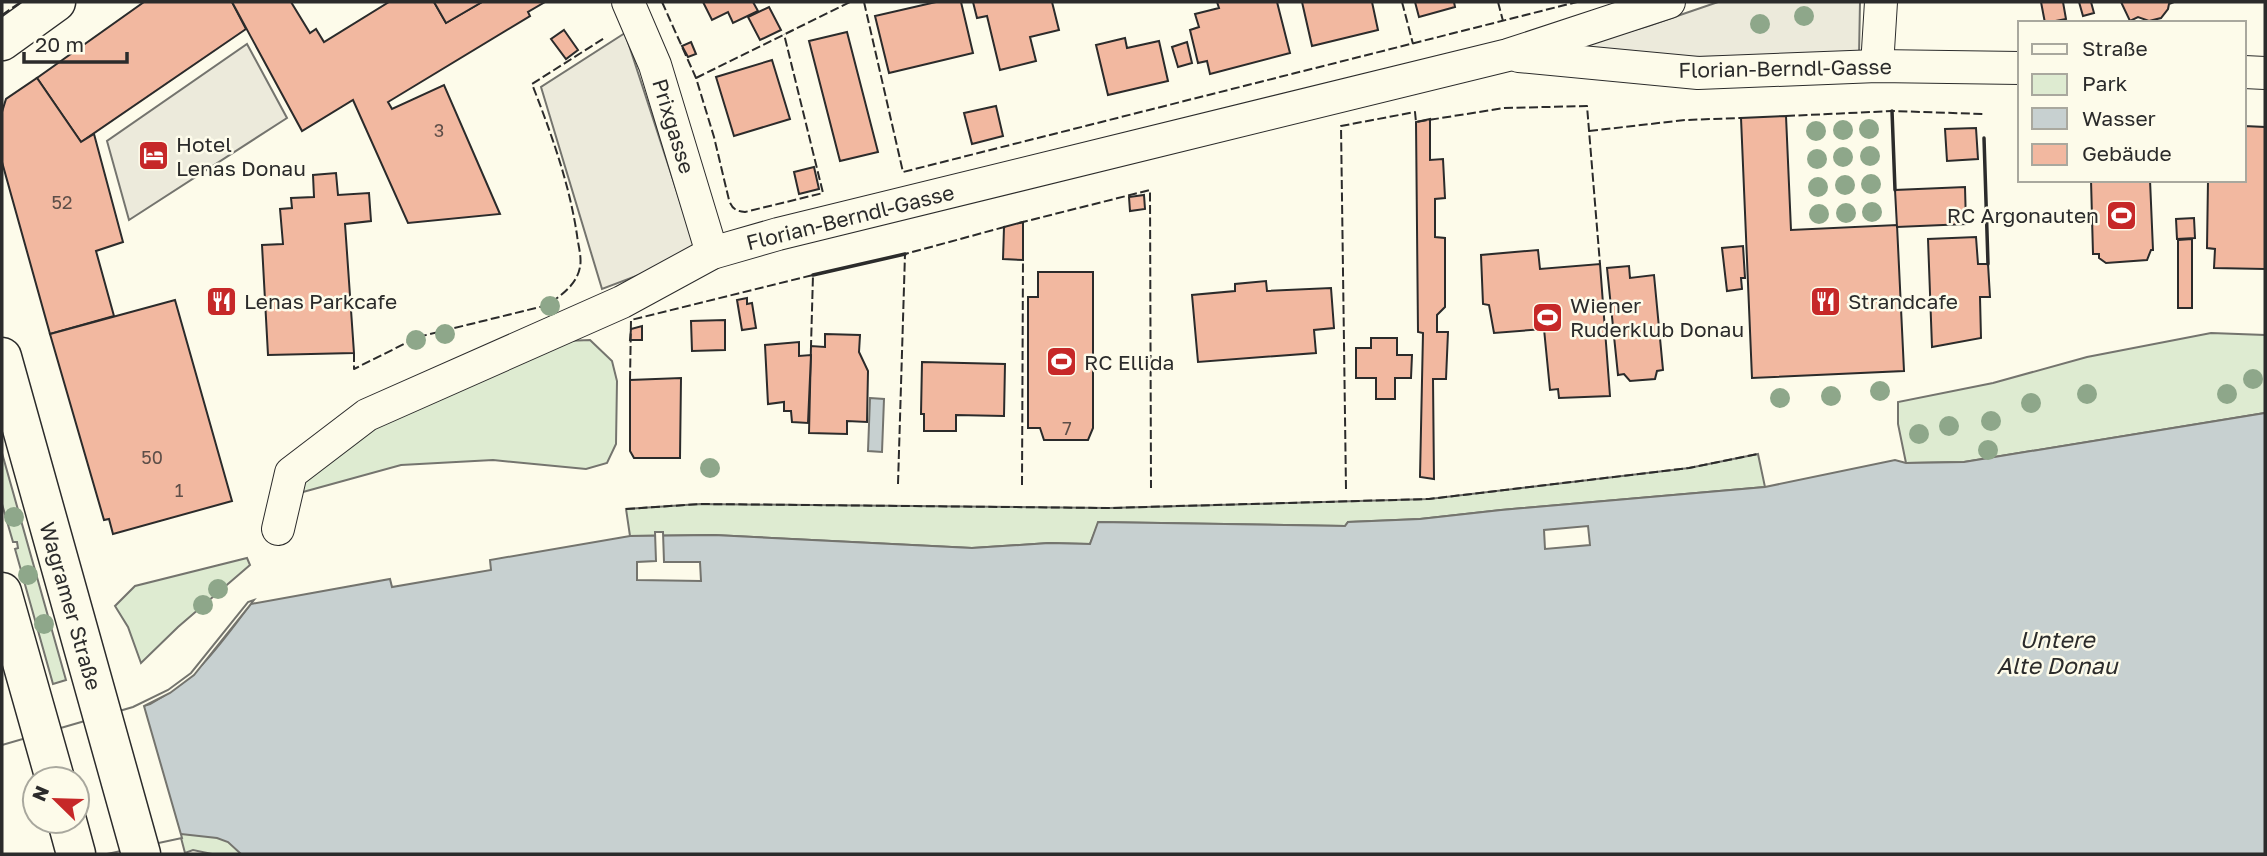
<svg xmlns="http://www.w3.org/2000/svg" width="2267" height="856" font-family="'Golos Text',sans-serif">
<rect width="100%" height="100%" fill="#fdfbea"/>
<g fill="#deebd1" stroke="#74746e" stroke-width="2">
<polygon points="2211,333 2265,335 2265,413 1964,462 1906,463 1898,424 1898,402 1993,383 2087,357"/>
<polygon points="590,340 612,361 617,381 616,444 607,463 586,469 493,460 401,465 303,492 300,481 363,428 565,341"/>
<polygon points="2,453 66,680 53,684 15,549 18,548 17,542 13,542 2,504"/>
<polygon points="1758,454 1765,487 1501,510 1420,519 1348,522 1345,526 1099,522 1090,544 1049,543 972,548 714,535 630,536 626,509 700,504 1109,508 1429,499 1689,468"/>
<polygon points="247,558 250,565 178,627 141,663 128,627 115,606 135,586"/>
<polygon points="212,829 256,854 212,854 193,850 185,853 180,834"/>
</g>
<g fill="#eceadb" stroke="#74746e" stroke-width="2">
<polygon points="1718,2 1860,2 1859,56 1683,57 1572,48 1648,26"/>
<polygon points="625,33 697,253 602,289 541,87"/>
<polygon points="247,44 287,118 129,220 107,141"/>
</g>
<g fill="#c7d0d0" stroke="#74746e" stroke-width="2" fill-rule="evenodd">
<polygon points="870,398 884,399 882,452 868,451"/>
<path d="M2265,413V854H241L228,842L217,838L181,834L91,854H2V749L150,704C199,678 218,646 251,604L390,579L392,587L491,570L490,560L630,536L714,535L972,548L1049,543L1090,544L1098,522L1345,526L1348,522L1420,519L1501,510L1765,487L1895,460L1906,463L1964,462ZM35,779H77V821H35Z"/>
</g>
<g fill="#fdfbea" stroke="#74746e" stroke-width="2" fill-rule="evenodd">
<polygon points="1588,526 1590,545 1545,549 1544,530"/>
<polygon points="655,532 663,532 664,562 700,562 701,581 637,580 637,562 656,561"/>
<path d="M254,600L194,675L170,693L144,706L182,838L107,854H2V745L133,707L168,690L191,673L248,602ZM35,779H77V821H35Z"/>
</g>
<g fill="#f2b8a0" stroke="#2b2b2b" stroke-width="2">
<polygon points="144,2 232,2 246,29 81,142 37,78"/>
<polygon points="232,2 291,2 310,33 316,29 324,42 389,2 434,2 446,23 482,2 545,2 528,12 530,16 388,102 392,109 444,85 500,214 408,223 353,100 302,131"/>
<polygon points="434,2 482,2 446,23"/>
<polygon points="703,2 753,2 758,11 733,23 728,12 712,20"/>
<polygon points="936,2 961,2 973,53 889,73 875,16"/>
<polygon points="973,2 1052,2 1059,30 1030,37 1036,61 1000,70 987,16 977,18"/>
<polygon points="1217,2 1277,2 1290,53 1210,74 1207,61 1198,63 1190,30 1199,27 1195,14 1219,8"/>
<polygon points="1302,2 1372,2 1378,30 1312,46"/>
<polygon points="1415,2 1454,2 1455,7 1419,17"/>
<polygon points="2041,2 2063,2 2066,19 2045,23"/>
<polygon points="2079,2 2091,2 2094,13 2083,16"/>
<polygon points="2121,2 2174,2 2169,4 2168,9 2161,18 2149,21 2138,17 2130,21"/>
<polygon points="769,7 781,30 760,40 748,17"/>
<polygon points="564,30 578,50 566,59 551,39"/>
<polygon points="847,32 878,152 840,161 809,41"/>
<polygon points="1125,38 1127,48 1159,41 1168,81 1108,95 1096,45"/>
<polygon points="691,42 696,54 688,57 682,46"/>
<polygon points="1187,42 1192,63 1178,67 1172,47"/>
<polygon points="772,60 790,119 734,136 716,77"/>
<polygon points="37,78 81,142 94,134 123,242 96,251 114,316 50,334 2,162 2,112 6,99"/>
<polygon points="996,106 1003,136 972,144 964,113"/>
<polygon points="1786,116 1791,230 1897,225 1904,371 1752,378 1741,118"/>
<polygon points="1430,119 1430,160 1443,159 1445,198 1435,199 1435,237 1445,238 1445,307 1437,315 1437,332 1448,332 1446,379 1433,379 1434,479 1420,477 1423,333 1418,332 1416,122"/>
<polygon points="2244,126 2265,127 2265,269 2214,268 2215,249 2207,248 2208,180 2244,180"/>
<polygon points="1976,128 1978,159 1947,161 1945,129"/>
<polygon points="814,167 819,189 799,194 794,172"/>
<polygon points="336,173 338,195 369,193 371,221 345,224 354,353 268,355 262,245 283,244 280,209 292,208 291,198 314,197 313,175"/>
<polygon points="2091,180 2150,180 2153,250 2151,250 2147,260 2106,263 2099,258 2099,254 2093,254"/>
<polygon points="1965,187 1966,224 1897,227 1895,190"/>
<polygon points="1144,195 1145,209 1130,211 1129,197"/>
<polygon points="2194,218 2195,238 2177,239 2176,219"/>
<polygon points="1023,222 1023,260 1003,259 1004,227"/>
<polygon points="1976,237 1978,264 1988,264 1990,297 1980,297 1981,338 1932,347 1928,239"/>
<polygon points="2192,239 2192,308 2178,308 2178,240"/>
<polygon points="1743,246 1745,278 1741,278 1742,289 1727,291 1722,248"/>
<polygon points="1538,250 1540,269 1600,264 1610,396 1559,398 1558,389 1550,390 1544,329 1494,333 1489,305 1483,304 1481,255"/>
<polygon points="1629,266 1630,278 1654,275 1663,370 1657,371 1655,379 1630,381 1624,374 1618,375 1607,268"/>
<polygon points="1038,272 1093,272 1093,428 1088,440 1044,440 1040,428 1028,428 1028,297 1038,297"/>
<polygon points="1266,281 1267,291 1331,288 1334,328 1314,330 1316,353 1198,362 1192,295 1235,291 1235,284"/>
<polygon points="747,298 747,304 752,303 756,328 742,330 737,300"/>
<polygon points="175,300 232,501 113,534 109,519 104,520 50,334"/>
<polygon points="725,320 725,350 692,351 691,321"/>
<polygon points="642,326 642,340 630,340 631,329"/>
<polygon points="825,334 860,335 859,352 868,371 867,422 847,421 847,434 809,433 811,346 825,347"/>
<polygon points="1371,338 1397,338 1397,355 1412,355 1411,378 1395,378 1395,399 1376,399 1376,378 1356,378 1356,348 1371,348"/>
<polygon points="799,342 799,356 811,355 808,423 792,422 791,411 784,411 784,402 768,404 765,345"/>
<polygon points="922,362 1005,364 1004,416 956,415 956,431 924,431 924,414 921,414"/>
<polygon points="681,378 680,458 634,458 630,451 630,380"/>
</g>
<g fill="none" stroke-linecap="round" stroke-linejoin="round">
<defs>
<g id="street">
<polyline points="628,2 655,65 712,253"/>
<polyline points="1519,56 1698,73 1877,66 2020,68"/>
<polyline points="1877,66 1881,2"/>
<polyline points="2244,72 2265,73"/>
<polyline points="278,529 291,473 367,415 622,302 712,253 778,234 1508,55 1669,2"/>
</g>
<polyline id="secondary" points="2,41 56,2"/>
<g id="primary">
<polyline points="2,357 141,854"/>
<polyline points="2,592 55,779"/>
<polyline points="67,821 76,854"/>
</g>
</defs>
<use href="#street" stroke="#2b2b2b" stroke-width="34"/>
<use href="#secondary" stroke="#2b2b2b" stroke-width="41"/>
<use href="#primary" stroke="#2b2b2b" stroke-width="41"/>
<use href="#street" stroke="#fdfbea" stroke-width="32"/>
<use href="#secondary" stroke="#fdfbea" stroke-width="38"/>
<use href="#primary" stroke="#fdfbea" stroke-width="38"/>
<g stroke="#2b2b2b" stroke-width="2" stroke-dasharray="9 3.5" stroke-linecap="butt">
<path d="M662,2L696,78L714,137L729,200C732,209 736,211 745,212L823,193L784,34"/>
<polyline points="864,2 903,172 1577,2"/>
<polyline points="1402,2 1413,44"/>
<polyline points="1498,2 1503,21"/>
<polyline points="2,15 21,2"/>
<polyline points="696,78 850,2"/>
<polyline points="1786,116 1892,111 1983,114"/>
<polyline points="1589,131 1685,120 1741,118"/>
<polyline points="1019,223 1150,190 1151,488"/>
<path d="M354,353V369L418,337L544,306C559,298 577,285 580,267C582,257 578,245 577,235C569,182 551,133 532,84L606,37"/>
<polyline points="630,380 631,320 813,275 811,346"/>
<polyline points="898,484 905,254 1008,226"/>
<polyline points="1022,485 1023,257"/>
<polyline points="1346,489 1341,126 1415,112 1416,122 1504,108 1587,106 1600,264"/>
<polyline points="626,509 700,504 1109,508 1429,499 1689,468 1758,454"/>
</g>
<g stroke="#2b2b2b" stroke-width="3.5">
<polyline points="1892,111 1895,190"/>
<polyline points="1984,138 1988,264"/>
<polyline points="813,275 905,254"/>
</g>
</g>
<g fill="#8ea78a">
<circle cx="1804" cy="16" r="10"/>
<circle cx="1760" cy="24" r="10"/>
<circle cx="1869" cy="129" r="10"/>
<circle cx="1843" cy="130" r="10"/>
<circle cx="1816" cy="131" r="10"/>
<circle cx="1870" cy="156" r="10"/>
<circle cx="1843" cy="157" r="10"/>
<circle cx="1817" cy="159" r="10"/>
<circle cx="1871" cy="184" r="10"/>
<circle cx="1845" cy="185" r="10"/>
<circle cx="1818" cy="187" r="10"/>
<circle cx="1872" cy="212" r="10"/>
<circle cx="1846" cy="213" r="10"/>
<circle cx="1819" cy="214" r="10"/>
<circle cx="550" cy="306" r="10"/>
<circle cx="445" cy="334" r="10"/>
<circle cx="416" cy="340" r="10"/>
<circle cx="2253" cy="379" r="10"/>
<circle cx="1880" cy="391" r="10"/>
<circle cx="2087" cy="394" r="10"/>
<circle cx="2227" cy="394" r="10"/>
<circle cx="1831" cy="396" r="10"/>
<circle cx="1780" cy="398" r="10"/>
<circle cx="2031" cy="403" r="10"/>
<circle cx="1991" cy="421" r="10"/>
<circle cx="1949" cy="426" r="10"/>
<circle cx="1919" cy="434" r="10"/>
<circle cx="1988" cy="450" r="10"/>
<circle cx="710" cy="468" r="10"/>
<circle cx="14" cy="517" r="10"/>
<circle cx="28" cy="575" r="10"/>
<circle cx="218" cy="589" r="10"/>
<circle cx="203" cy="605" r="10"/>
<circle cx="44" cy="624" r="10"/>
</g>
<defs>
<symbol id="hotel-square" viewBox="-11 -11 22 22"><rect x="-9" y="-9" width="18" height="18" rx="4" fill="#c62828" stroke="#fdfbea"/><path d="M-6-4.5h1.5V1H6V5H4.5V3h-9V5H-6ZM-4 0a1.8 1.8 0 1 1 3.6 0ZM.5 0V-2.5h3Q6-2.5 6 0Z" fill="#fff"/></symbol>
<symbol id="stadium-square" viewBox="-11 -11 22 22"><rect x="-9" y="-9" width="18" height="18" rx="4" fill="#c62828" stroke="#fdfbea"/><path d="M0-5a6.5 5 0 1 0 0 10a6.5 5 0 1 0 0-10ZM-3.5-1.8h7v3.6h-7Z" fill="#fff"/></symbol>
<symbol id="restaurant-square" viewBox="-11 -11 22 22"><rect x="-9" y="-9" width="18" height="18" rx="4" fill="#c62828" stroke="#fdfbea"/><path d="M-5-6h1v4h1v-4h1v4h1v-4h1v5L-1.5 .5V6h-2V.5L-5-1ZM5-6V6H3V1.5H1.5Q1.5-4 5-6Z" fill="#fff"/></symbol>
</defs>
<g fill-rule="evenodd">
<use href="#hotel-square" x="136" y="138" width="35" height="35"/>
<use href="#stadium-square" x="2104" y="198" width="35" height="35"/>
<use href="#restaurant-square" x="204" y="284" width="35" height="35"/>
<use href="#restaurant-square" x="1808" y="284" width="35" height="35"/>
<use href="#stadium-square" x="1530" y="300" width="35" height="35"/>
<use href="#stadium-square" x="1044" y="344" width="35" height="35"/>
</g>
<g text-anchor="middle" dominant-baseline="central" stroke-width="5" stroke-linejoin="round" paint-order="stroke">
<g font-size="18" fill="#5d4e48">
<text x="439" y="130">3</text>
<text x="62" y="202">52</text>
<text x="1067" y="428">7</text>
<text x="152" y="457">50</text>
<text x="179" y="490">1</text>
</g>
<g font-size="21" fill="#2b2b2b" stroke="#fdfbea">
<text transform="translate(1785 68) rotate(-1)">Florian-Berndl-Gasse</text>
<text transform="translate(674 126) rotate(73)">Prixgasse</text>
<text transform="translate(850 217) rotate(-14)">Florian-Berndl-Gasse</text>
<text transform="translate(71 606) rotate(74)">Wagramer Straße</text>
</g>
<g font-size="21" fill="#2b2b2b" stroke="#fdfbea" text-anchor="start">
<text x="176" y="144">Hotel<tspan x="176" dy="24">Lenas Donau</tspan></text>
<text x="2099" y="215" text-anchor="end">RC Argonauten</text>
<text x="244" y="301">Lenas Parkcafe</text>
<text x="1848" y="301">Strandcafe</text>
<text x="1570" y="305">Wiener<tspan x="1570" dy="24">Ruderklub Donau</tspan></text>
<text x="1084" y="362">RC Ellida</text>
</g>
<g font-size="23" font-style="italic" fill="#2b2b2b" stroke="#fdfbea">
<text x="2057" y="639">Untere<tspan x="2057" dy="26">Alte Donau</tspan></text>
</g>
</g>
<rect width="2267" height="856" fill="none" stroke="#2b2b2b" stroke-width="7"/>
<rect x="2018" y="21" width="228" height="161" fill="#fdfbea" stroke="#a9a89e" stroke-width="2"/>
<rect x="2032" y="44" width="35" height="10" fill="#fdfbea" stroke="#a9a89e" stroke-width="2"/>
<text x="2082" y="56" font-size="21" fill="#2b2b2b">Straße</text>
<rect x="2032" y="74" width="35" height="21" fill="#deebd1" stroke="#a9a89e" stroke-width="2"/>
<text x="2082" y="91" font-size="21" fill="#2b2b2b">Park</text>
<rect x="2032" y="108" width="35" height="21" fill="#c7d0d0" stroke="#a9a89e" stroke-width="2"/>
<text x="2082" y="126" font-size="21" fill="#2b2b2b">Wasser</text>
<rect x="2032" y="144" width="35" height="21" fill="#f2b8a0" stroke="#a9a89e" stroke-width="2"/>
<text x="2082" y="161" font-size="21" fill="#2b2b2b">Gebäude</text>
<g transform="translate(56 800) rotate(293)"><circle r="33" fill="#fdfbea" stroke="#a9a89e" stroke-width="2"/>
<path d="M0-5L12 26L0 18L-12 26Z" fill="#c62828"/>
<text y="-10" font-size="19" font-weight="bold" text-anchor="middle" fill="#2b2b2b">N</text>
</g>
<path d="M24 52v10h103v-10" fill="none" stroke="#2b2b2b" stroke-width="3.5"/>
<text x="35" y="52" font-size="21" fill="#2b2b2b" stroke="#fdfbea" stroke-width="5" paint-order="stroke">20 m</text>
</svg>
